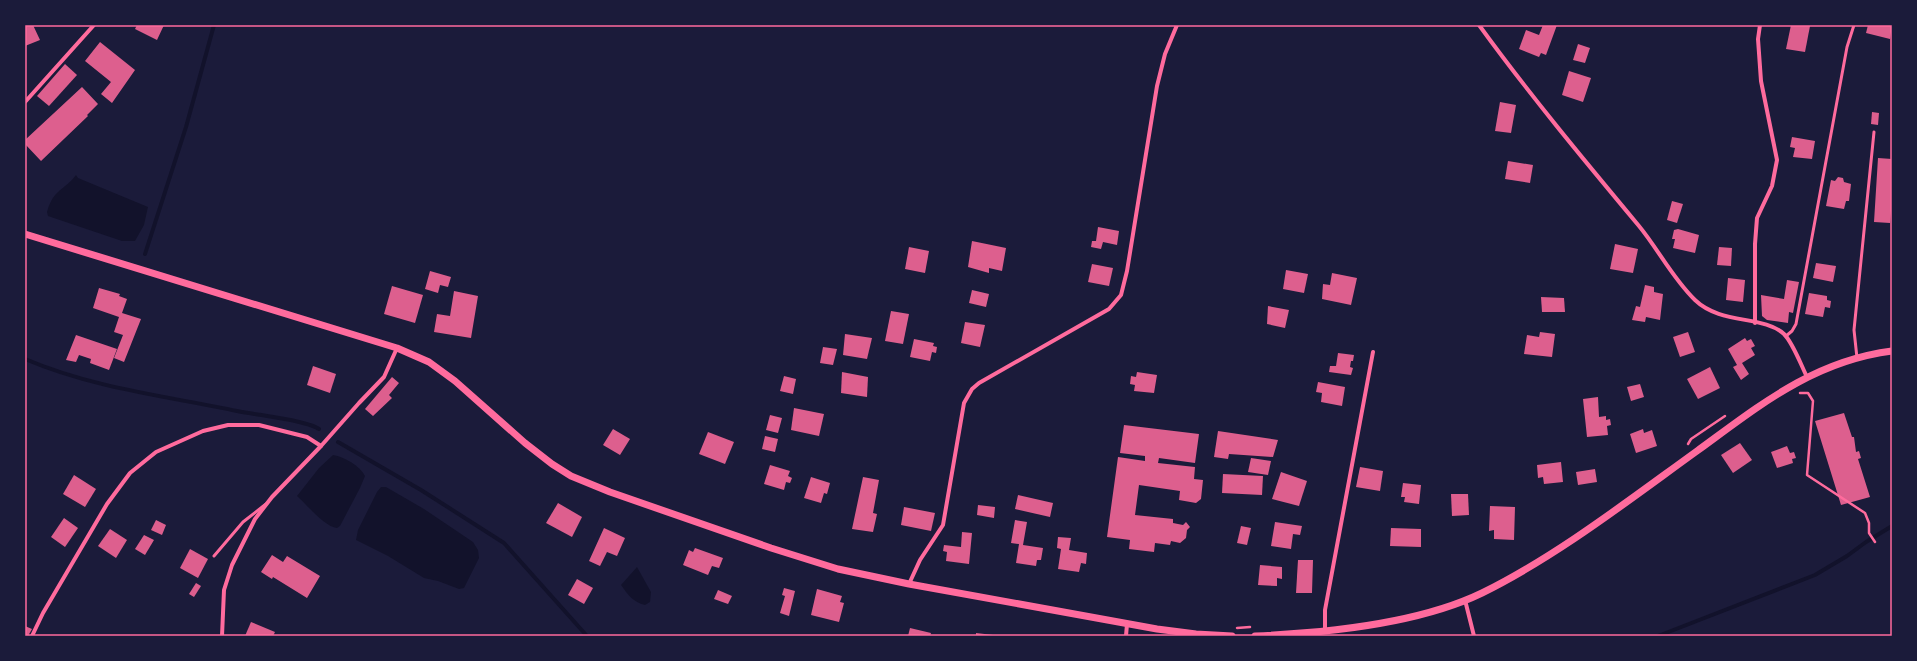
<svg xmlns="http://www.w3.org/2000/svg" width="1917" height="661" font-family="'Noto Serif',serif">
<rect width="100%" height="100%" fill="#1b1b3a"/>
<g fill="#12122b">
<path d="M76,175L78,178L148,207L144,225L135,241H122L48,216L47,212C54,188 64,191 76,175Z"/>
<path d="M333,455C345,457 360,466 365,476L360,488L340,526L337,528C325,527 306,504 297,496L319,468Z"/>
<polygon points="381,487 386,487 424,509 473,542 478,550 479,558 464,588 459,589 438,581 424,578 388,556 356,540 358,530 377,492"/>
<path d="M637,567L651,592L650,602L645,605C633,602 628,595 621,585Z"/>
</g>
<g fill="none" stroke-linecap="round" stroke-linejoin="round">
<g stroke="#12122b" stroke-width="4">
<polyline points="145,254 186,127 214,25"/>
<path d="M25,359C93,388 165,396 237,411C258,415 278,417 299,422C306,424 313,425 319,429"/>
<polyline points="338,442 421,490 504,543 587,636"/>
<polyline points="1658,636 1815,575 1847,556 1866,542 1892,526"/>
</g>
</g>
<g fill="#dd5f8e">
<polygon points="25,25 33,25 40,40 25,46"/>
<polygon points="137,25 164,25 157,40 135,29"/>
<polygon points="1543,25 1557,25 1546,55 1541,53 1539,57 1519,49 1526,30 1539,35"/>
<polygon points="1791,25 1810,26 1805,52 1786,49"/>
<polygon points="1868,25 1892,25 1890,39 1866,33"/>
<polygon points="100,42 135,70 112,103 101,94 111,82 85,61"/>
<polygon points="1578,44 1590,48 1585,63 1573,60"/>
<polygon points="65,64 77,75 49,106 37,96"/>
<polygon points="1569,71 1591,78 1583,102 1562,95"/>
<polygon points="82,87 98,104 87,115 88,116 41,161 25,144 25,140"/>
<polygon points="1500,102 1516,105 1511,133 1495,131"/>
<polygon points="1872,112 1879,113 1878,125 1871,124"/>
<polygon points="1792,137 1815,141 1812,159 1793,157 1795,148 1790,147"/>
<polygon points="1878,158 1892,159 1892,198 1890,223 1874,222"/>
<polygon points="1508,161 1533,165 1530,183 1505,179"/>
<polygon points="1838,177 1843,178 1844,182 1851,184 1849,201 1846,201 1844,209 1826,206 1831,180 1835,181"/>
<polygon points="1672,201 1683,204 1677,223 1667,220"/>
<polygon points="1098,227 1119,231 1117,245 1103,242 1101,249 1091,247 1092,241 1096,241"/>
<polygon points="1678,229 1699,235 1695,253 1673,248 1675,239 1672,239 1674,230"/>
<polygon points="972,241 1006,248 1002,271 989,268 989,273 968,267"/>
<polygon points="1615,244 1638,249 1633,273 1610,269"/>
<polygon points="909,247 929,251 925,273 905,269"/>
<polygon points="1719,247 1732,248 1731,266 1717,265"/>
<polygon points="1816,263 1836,266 1833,282 1813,278"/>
<polygon points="1092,264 1113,268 1109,286 1088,282"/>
<polygon points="1286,270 1308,274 1304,293 1283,289"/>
<polygon points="430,271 451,277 448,287 440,285 438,293 425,289"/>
<polygon points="1332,273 1357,278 1351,305 1322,299 1323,284 1330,285"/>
<polygon points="1728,278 1745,280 1743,302 1726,300"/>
<polygon points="1787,280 1799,282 1793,313 1789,312 1788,323 1767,320 1762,316 1761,295 1784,299"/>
<polygon points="1645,285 1654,287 1654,292 1663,294 1660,320 1646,317 1645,322 1632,320 1636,306 1640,307"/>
<polygon points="392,286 423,295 415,323 384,314"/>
<polygon points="99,288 120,294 119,296 127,299 122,313 141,319 124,362 114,358 123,335 114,332 119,317 93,308"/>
<polygon points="972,290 989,294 986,307 969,303"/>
<polygon points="454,291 478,296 471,338 434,332 437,314 450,316"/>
<polygon points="1809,293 1827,296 1827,300 1831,301 1830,308 1825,307 1823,317 1805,314"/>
<polygon points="1541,297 1564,298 1565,312 1542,312"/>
<polygon points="1268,306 1289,310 1285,328 1267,324"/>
<polygon points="891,311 909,314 903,344 885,341"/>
<polygon points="965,322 985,325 980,347 961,343"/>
<polygon points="1540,332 1555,334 1552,357 1524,354 1527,335 1539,337"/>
<polygon points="1688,332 1695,352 1680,357 1673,337"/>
<polygon points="845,334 872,338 867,359 843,355"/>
<polygon points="76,335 117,349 109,370 90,363 91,359 79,355 76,362 66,360"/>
<polygon points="1745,338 1747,341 1751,339 1755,346 1751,348 1755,355 1742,363 1749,374 1741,380 1733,367 1737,365 1728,349"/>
<polygon points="914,339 934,343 933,346 937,347 936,353 932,352 930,361 910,357"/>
<polygon points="823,347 837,349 833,365 820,363"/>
<polygon points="1338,353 1354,355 1353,361 1351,361 1350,367 1353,368 1351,375 1329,372 1330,366 1336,366"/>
<polygon points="313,366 336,374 330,393 307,385"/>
<polygon points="1710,367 1720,388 1698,399 1687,379"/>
<polygon points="842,372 868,377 867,397 841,393"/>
<polygon points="1137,372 1157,375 1154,393 1134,391 1135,385 1130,384 1131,376 1136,377"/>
<polygon points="784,376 796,379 793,394 780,391"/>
<polygon points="392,377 399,383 389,395 392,398 373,416 365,409"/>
<polygon points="1318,382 1345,387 1342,406 1321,402 1322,393 1316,392"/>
<polygon points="1640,384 1644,397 1631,401 1627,387"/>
<polygon points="1598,397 1599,417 1606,416 1606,420 1610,419 1611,425 1607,426 1608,435 1587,437 1583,399"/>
<polygon points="794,408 824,414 819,436 791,430"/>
<polygon points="1844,413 1852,437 1854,437 1856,452 1859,451 1861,458 1858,459 1870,497 1841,505 1815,421"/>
<polygon points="770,415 782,418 778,433 766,430"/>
<polygon points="1124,425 1199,434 1195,463 1159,458 1158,463 1195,467 1194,479 1203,480 1201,499 1196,503 1179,500 1180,491 1139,485 1135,515 1173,519 1173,523 1183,525 1186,522 1190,527 1187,530 1186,538 1180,543 1171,541 1170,545 1155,543 1154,552 1129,549 1130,540 1107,537 1118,457 1145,461 1145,456 1120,453"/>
<polygon points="613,429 630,439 620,455 603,445"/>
<polygon points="1643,429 1644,433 1652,430 1657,446 1636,453 1630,434"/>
<polygon points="1218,431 1278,440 1273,457 1229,454 1228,459 1214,457"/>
<polygon points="708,432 734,442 725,464 699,454"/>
<polygon points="765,436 778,439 775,452 762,449"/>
<polygon points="1740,443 1752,460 1733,473 1721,455"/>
<polygon points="1787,446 1790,453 1794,452 1796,458 1792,459 1793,463 1777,468 1771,452"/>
<polygon points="1251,458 1271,461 1268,475 1248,472"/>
<polygon points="1561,462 1563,482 1544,484 1543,477 1538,478 1537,465"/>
<polygon points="770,465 790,471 788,476 792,478 790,483 786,482 784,490 764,484"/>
<polygon points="1360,467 1383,471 1380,491 1356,487"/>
<polygon points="1595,469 1597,482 1578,485 1576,472"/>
<polygon points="1281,472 1307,481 1299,506 1272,499"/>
<polygon points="1223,474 1263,476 1262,495 1222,493"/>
<polygon points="74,475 96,489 85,507 63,494"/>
<polygon points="811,477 830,483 827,494 824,493 821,503 804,498"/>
<polygon points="863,477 879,480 873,513 877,514 873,532 852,529"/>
<polygon points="1403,483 1421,485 1419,504 1404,502 1405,497 1401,497"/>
<polygon points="1451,494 1468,494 1469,515 1452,516"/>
<polygon points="1018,495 1053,503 1050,517 1015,509"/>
<polygon points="558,503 582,517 572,537 546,523"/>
<polygon points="978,505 995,507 994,518 977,515"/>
<polygon points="1490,506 1515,507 1514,540 1494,539 1494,530 1489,531"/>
<polygon points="904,507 935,513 931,531 901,525"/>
<polygon points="64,518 78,528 65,547 51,537"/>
<polygon points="156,520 166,525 162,535 151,530"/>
<polygon points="1015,520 1027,522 1023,545 1043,548 1041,560 1037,560 1036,566 1016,563 1019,544 1011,543"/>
<polygon points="1275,522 1302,526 1300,535 1293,534 1291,549 1271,546"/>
<polygon points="1241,526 1251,528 1247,545 1237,543"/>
<polygon points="604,528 625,538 617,556 607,552 600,566 589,561"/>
<polygon points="1391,528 1421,529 1421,547 1390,546"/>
<polygon points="110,529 127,540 116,558 98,546"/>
<polygon points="962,532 972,533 969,564 946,561 947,552 943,551 944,545 961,547"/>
<polygon points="144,535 154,540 145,555 135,549"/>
<polygon points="1058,537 1071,538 1069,550 1087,553 1086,564 1081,563 1079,572 1058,569 1061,549 1057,548"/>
<polygon points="695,548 723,558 719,568 712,566 708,575 683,565 689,550 693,552"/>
<polygon points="190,549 208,559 198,578 180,568"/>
<polygon points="272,555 283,562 287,556 320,576 307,598 273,577 272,579 261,572"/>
<polygon points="1298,560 1313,560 1312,593 1296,593"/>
<polygon points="1260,565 1282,567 1282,579 1277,578 1277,586 1258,585"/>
<polygon points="577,579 593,588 584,604 568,595"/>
<polygon points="196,583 201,586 194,597 189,594"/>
<polygon points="784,588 795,591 789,616 780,613 785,596 782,595"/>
<polygon points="817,589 842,596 840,602 844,603 839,622 811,615"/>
<polygon points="718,590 732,596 728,604 714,599"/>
<polygon points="251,622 275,632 273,636 245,636"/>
<polygon points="25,626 32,629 28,636 25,636"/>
<polygon points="910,628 931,633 930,636 908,636"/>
<polygon points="976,633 993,635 993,636 976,636"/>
</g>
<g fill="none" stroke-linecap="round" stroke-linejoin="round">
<g stroke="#ff6b9d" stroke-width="2.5">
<polyline points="1800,393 1808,393 1813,401 1807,475 1865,513 1869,523 1869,533 1875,542"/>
<polyline points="1688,444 1691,439 1725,416"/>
<polyline points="1237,628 1250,627"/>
</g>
<g stroke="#ff6b9d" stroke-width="3">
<polyline points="1786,336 1792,331 1796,324 1847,47 1854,25"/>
<polyline points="1857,358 1854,330 1874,132"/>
<polyline points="214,556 243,522 266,504"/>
</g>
<g stroke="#ff6b9d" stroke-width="4">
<path d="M1479,25C1529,94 1584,160 1639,226C1658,249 1673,279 1695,300C1721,325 1763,315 1784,334C1793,343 1801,365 1807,377"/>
<polyline points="25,102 94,25"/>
<polyline points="1755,323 1755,244 1757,218 1772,186 1777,160 1761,81 1758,39 1760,25"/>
<polyline points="909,584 920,560 943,525 964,403 972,389 979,383 1109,309 1121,295 1127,271 1157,86 1165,54 1177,25"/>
<polyline points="1465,600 1474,636"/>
<polyline points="1325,630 1325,610 1373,352"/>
<polyline points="32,636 43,613 107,504 130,473 156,452 203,431 228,425 259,425 307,437 321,446"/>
<polyline points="222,636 224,590 232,565 255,519 272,497 321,446 359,403 384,377 397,348"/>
<polyline points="1126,636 1127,624"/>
</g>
<g stroke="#ff6b9d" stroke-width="7">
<polyline points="25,234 397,348 429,362 455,381 525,443 552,464 571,476 610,492 771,548 838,569 909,584 1157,629 1196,634 1232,636"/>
<path d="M1255,636C1325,633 1418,624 1482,593C1557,556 1629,500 1697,451C1759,406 1813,361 1892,351"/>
</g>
</g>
<rect width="1917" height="661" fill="none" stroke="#1b1b3a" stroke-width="52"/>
<rect x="26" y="26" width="1865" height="609" fill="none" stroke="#ff6b9d" stroke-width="1.5"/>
</svg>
